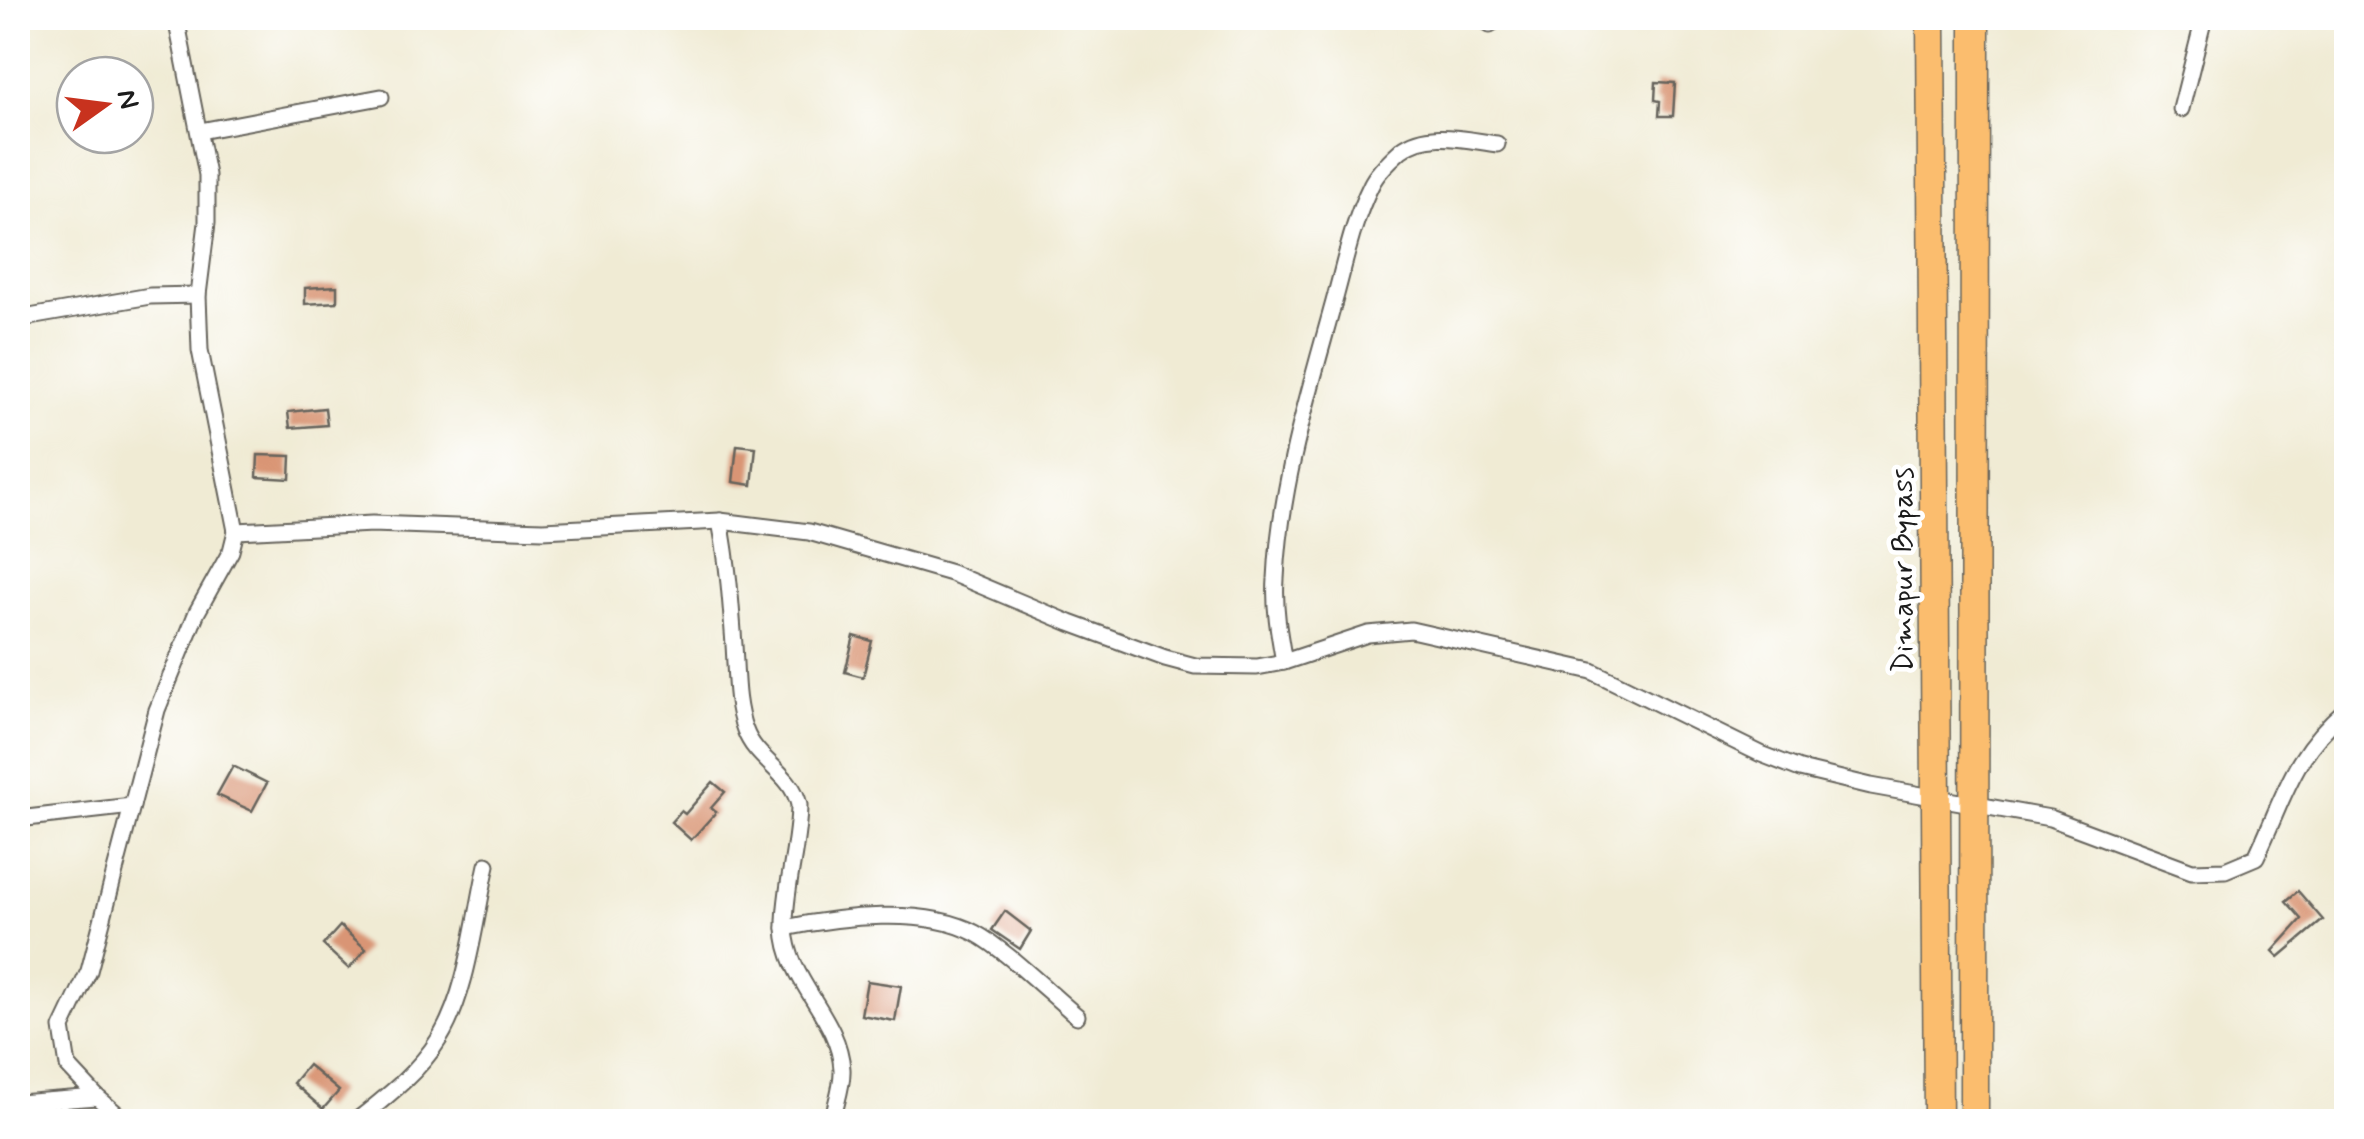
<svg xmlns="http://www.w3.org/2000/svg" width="2364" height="1139" font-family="Mynerve,sans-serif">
<rect width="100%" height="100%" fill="#fff"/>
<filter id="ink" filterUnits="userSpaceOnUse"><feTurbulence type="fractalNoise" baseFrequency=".01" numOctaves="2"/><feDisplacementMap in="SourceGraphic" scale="20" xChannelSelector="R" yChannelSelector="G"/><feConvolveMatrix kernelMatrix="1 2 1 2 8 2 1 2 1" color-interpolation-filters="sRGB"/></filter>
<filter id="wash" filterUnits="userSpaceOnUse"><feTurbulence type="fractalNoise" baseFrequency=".0048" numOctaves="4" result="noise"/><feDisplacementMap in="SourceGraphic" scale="40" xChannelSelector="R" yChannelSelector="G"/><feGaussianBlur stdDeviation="2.25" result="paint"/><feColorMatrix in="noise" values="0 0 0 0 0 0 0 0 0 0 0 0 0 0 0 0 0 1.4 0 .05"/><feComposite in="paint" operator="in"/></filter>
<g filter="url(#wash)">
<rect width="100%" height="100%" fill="#f0ebd4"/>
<g id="blocks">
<g fill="#d99575">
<polygon points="1656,82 1675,83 1673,116 1659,116 1660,101 1655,100"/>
<polygon points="337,286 337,302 305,304 305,288"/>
<polygon points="325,408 327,425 290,428 288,412"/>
<polygon points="737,445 756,447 752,485 733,482"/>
<polygon points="258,455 291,456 290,479 257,477"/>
<polygon points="854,636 872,641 863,677 845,672"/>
<polygon points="233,766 267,783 252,811 217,795"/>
<polygon points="713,782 725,792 711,808 716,812 691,840 671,822 681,811 685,814"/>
<polygon points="2298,891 2323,920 2279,957 2273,951 2302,919 2286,901"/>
<polygon points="1005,911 1031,931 1020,949 992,930"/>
<polygon points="340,926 366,949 349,969 323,945"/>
<polygon points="867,981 901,986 895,1021 861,1015"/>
<polygon points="308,1065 339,1091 323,1109 293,1083"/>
</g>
</g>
</g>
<g filter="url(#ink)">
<use href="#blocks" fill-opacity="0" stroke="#66645c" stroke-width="2.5"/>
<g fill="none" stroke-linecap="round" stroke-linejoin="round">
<defs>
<g id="minor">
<polyline points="1490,25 1493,18"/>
<polyline points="2181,109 2204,18"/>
<polyline points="200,131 381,97"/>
<polyline points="18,319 150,296 198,295"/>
<path d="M720,521C728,562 731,603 734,645C736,673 735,704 745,730C756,761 792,773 799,805C799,845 784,890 785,928C787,982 839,1016 842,1069C843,1086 835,1105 832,1122"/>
<path d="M236,531L372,524L543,530L720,521L809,532L951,573L1070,623L1165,658L1195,666L1257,667L1284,662L1368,634L1411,630L1592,671L1761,754L1800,769L1871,786L2050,818L2192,871L2225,870L2256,857C2286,794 2291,757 2346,709"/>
<path d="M1284,662C1279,634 1274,607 1276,579C1280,487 1308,396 1332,309C1344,267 1352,223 1371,185C1377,172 1391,159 1401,150C1428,129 1466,140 1497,144"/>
<polyline points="18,819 132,806"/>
<path d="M785,928C838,917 925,906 975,933C1005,949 1049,993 1077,1016"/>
<polyline points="18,1103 97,1097"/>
<polyline points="126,1122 97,1097 68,1066 62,1028 89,971 157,710 197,612 231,551 236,531 200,350 198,295 207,223 207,175 176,18"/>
<path d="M355,1122C385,1098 419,1072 439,1039C468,993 475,918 487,865"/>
</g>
<g id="trunk">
<polyline points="1931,18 1938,1122"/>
<polyline points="1974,1122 1975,18"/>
</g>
</defs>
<use href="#minor" stroke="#66645c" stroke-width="19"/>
<use href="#trunk" stroke="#66645c" stroke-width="31"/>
<use href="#minor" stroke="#fff" stroke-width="15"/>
<use href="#trunk" stroke="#fbbd6e" stroke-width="28"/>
</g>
</g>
<g text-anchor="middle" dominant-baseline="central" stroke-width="9" stroke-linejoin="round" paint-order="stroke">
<g font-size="30" fill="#1c1c1c" stroke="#fff">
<text transform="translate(1903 570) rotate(-90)">Dimapur Bypass</text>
</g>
</g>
<rect width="2364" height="1139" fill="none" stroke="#fff" stroke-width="60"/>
<g transform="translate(105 105) rotate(76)"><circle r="48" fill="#ffffff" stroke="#a4a4a4" stroke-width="2.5"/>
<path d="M0-8L18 38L0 25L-18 38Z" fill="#c8321e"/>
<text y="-15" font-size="28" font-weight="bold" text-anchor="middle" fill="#1c1c1c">N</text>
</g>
</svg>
